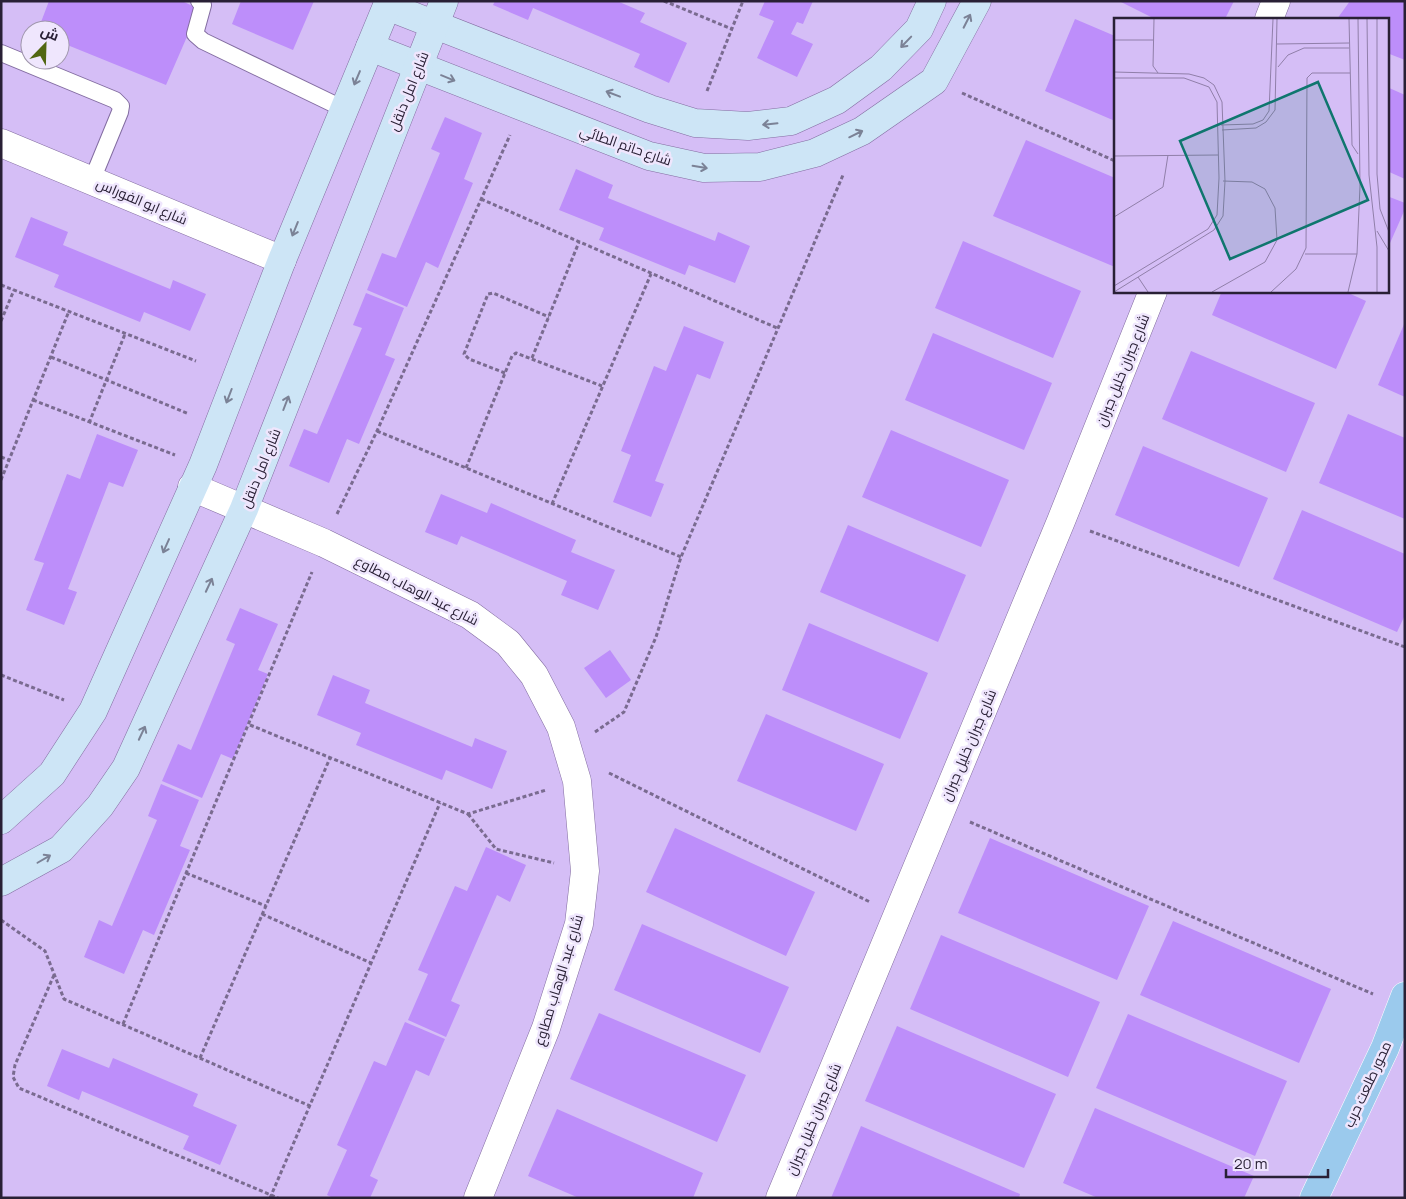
<svg xmlns="http://www.w3.org/2000/svg" width="1406" height="1199" font-family="Manrope,Cairo,sans-serif">
<rect width="100%" height="100%" fill="#d5bef6"/>
<g fill="#bd8efa">
<polygon points="49,1 182,1 199,9 166,85 60,42 60,30 38,30"/>
<polygon points="241,1 314,1 293,50 232,24"/>
<polygon points="495,1 617,1 645,13 640,22 687,43 669,83 634,67 640,54 533,8 528,20 493,5"/>
<polygon points="765,1 813,1 803,24 797,22 791,34 813,44 797,77 757,58 774,21 759,15"/>
<polygon points="1119,1 1234,1 1225,19 1155,19"/>
<polygon points="1350,1 1405,1 1405,60 1387,53 1387,19 1337,19"/>
<polygon points="1075,19 1115,36 1115,121 1045,91"/>
<polygon points="1387,87 1405,95 1405,179 1387,171"/>
<polygon points="445,117 482,133 464,179 473,183 438,268 426,262 407,307 367,290 382,253 396,258 440,153 431,149"/>
<polygon points="1026,140 1115,178 1115,267 993,216"/>
<polygon points="576,169 613,185 608,198 715,241 718,232 750,246 735,283 689,265 685,275 599,240 604,228 559,210"/>
<polygon points="1387,196 1405,203 1405,209 1387,250"/>
<polygon points="31,217 68,232 63,245 170,289 173,280 206,294 190,331 144,312 140,322 54,287 59,275 15,257"/>
<polygon points="963,241 1081,291 1053,358 935,308"/>
<polygon points="1222,291 1344,291 1366,301 1336,369 1212,315"/>
<polygon points="366,293 404,308 385,355 395,359 359,444 347,439 329,483 289,466 304,429 317,434 362,328 353,325"/>
<polygon points="1405,322 1405,397 1378,385"/>
<polygon points="684,326 724,342 710,379 697,374 655,481 664,484 651,517 613,502 631,455 621,451 654,366 666,371"/>
<polygon points="933,333 1052,383 1024,450 905,400"/>
<polygon points="1191,351 1315,403 1286,472 1162,419"/>
<polygon points="1348,414 1405,438 1405,519 1319,483"/>
<polygon points="891,430 1009,480 981,547 862,497"/>
<polygon points="97,434 138,450 123,487 109,482 68,589 77,592 64,625 26,610 44,563 34,560 67,474 80,479"/>
<polygon points="1143,446 1268,498 1239,567 1115,515"/>
<polygon points="441,494 487,513 491,503 576,540 571,552 615,570 598,610 561,595 567,581 461,536 457,545 425,532"/>
<polygon points="1302,510 1405,554 1405,615 1397,632 1273,579"/>
<polygon points="848,525 966,575 938,642 820,592"/>
<polygon points="240,608 278,624 258,670 268,674 233,759 221,754 202,798 162,781 178,744 191,750 235,644 226,640"/>
<polygon points="809,623 928,673 900,739 782,690"/>
<polygon points="610,650 631,680 606,698 584,668"/>
<polygon points="333,675 370,690 365,703 472,747 475,738 507,751 492,789 446,770 442,780 356,745 361,733 317,715"/>
<polygon points="766,714 884,764 856,831 737,781"/>
<polygon points="161,784 199,800 180,846 190,850 154,935 143,930 124,974 84,957 99,920 112,926 157,820 148,816"/>
<polygon points="675,828 815,892 786,956 646,892"/>
<polygon points="990,838 1149,906 1117,980 958,913"/>
<polygon points="486,847 526,865 510,902 497,895 451,1001 460,1005 446,1037 408,1020 428,974 418,970 455,886 467,891"/>
<polygon points="1173,921 1331,989 1299,1063 1140,995"/>
<polygon points="642,924 789,987 760,1053 614,990"/>
<polygon points="941,935 1100,1002 1068,1077 910,1009"/>
<polygon points="599,1013 746,1075 717,1142 570,1079"/>
<polygon points="1128,1014 1287,1081 1255,1156 1096,1088"/>
<polygon points="405,1022 445,1039 429,1076 416,1070 370,1176 378,1180 370,1198 333,1198 327,1195 347,1150 337,1145 374,1061 386,1066"/>
<polygon points="897,1026 1056,1094 1024,1168 865,1101"/>
<polygon points="62,1049 109,1068 113,1058 198,1094 193,1106 237,1125 220,1165 183,1149 189,1136 82,1091 79,1100 47,1086"/>
<polygon points="1095,1108 1254,1176 1244,1198 1098,1198 1063,1183"/>
<polygon points="557,1109 703,1173 693,1198 579,1198 528,1176"/>
<polygon points="861,1126 1020,1194 1019,1198 831,1198"/>
</g>
<g fill="none" stroke-linecap="round" stroke-linejoin="round">
<defs>
<g id="lane">
<polyline points="199,1 203,5 195,34 203,41 344,109"/>
<polyline points="1,53 115,100 121,106 120,112 92,180"/>
</g>
<g id="street">
<polyline points="1269,19 1276,1"/>
<polyline points="1,143 282,260"/>
<polyline points="192,487 324,543 470,615 508,643 534,675 561,727 577,781 585,871 579,924 546,1028 478,1198"/>
<polyline points="780,1198 1061,521 1153,291"/>
</g>
<g id="secondary">
<polyline points="387,6 650,109 695,123 748,126 791,121 837,100 881,68 919,29 932,1"/>
<polyline points="370,47 649,156 704,168 760,167 815,153 862,131 934,81 977,1"/>
<polyline points="1,820 52,774 93,711 203,465 282,260 389,1"/>
<polyline points="1,882 61,849 100,806 126,768 244,509 444,1"/>
</g>
<polyline id="primary" points="1314,1198 1385,1048 1405,996"/>
</defs>
<use href="#lane" stroke="#836da1" stroke-width="18"/>
<use href="#street" stroke="#836da1" stroke-width="29"/>
<use href="#secondary" stroke="#836da1" stroke-width="29"/>
<use href="#primary" stroke="#fff" stroke-width="29"/>
<g stroke="#7a6b90" stroke-width="3" stroke-dasharray="4 2.5" stroke-linecap="butt">
<polyline points="664,1 732,29"/>
<polyline points="707,91 743,1"/>
<polyline points="962,93 1115,161"/>
<polyline points="481,199 777,328"/>
<polyline points="1,285 196,361"/>
<polyline points="1,321 14,290"/>
<polyline points="51,357 189,414"/>
<polyline points="532,358 579,242"/>
<polyline points="505,373 469,359 464,354 488,294 493,293 549,317"/>
<polyline points="33,400 175,455"/>
<polyline points="89,423 125,334"/>
<polyline points="377,431 681,557"/>
<polyline points="1,457 9,460"/>
<polyline points="466,468 512,356 516,353 602,386"/>
<polyline points="1,480 69,311"/>
<polyline points="552,504 651,274"/>
<polyline points="337,514 377,431 510,135"/>
<polyline points="1090,531 1405,647"/>
<polyline points="1,675 64,700"/>
<polyline points="250,725 468,814 546,790"/>
<polyline points="595,732 624,712 656,637 681,557 843,175"/>
<polyline points="609,773 870,902"/>
<polyline points="468,814 496,849 554,863"/>
<polyline points="970,822 1373,994"/>
<polyline points="186,873 266,906"/>
<polyline points="262,914 371,963"/>
<polyline points="1,920 45,951 64,999 310,1106"/>
<polyline points="54,975 15,1065 13,1077 19,1088 278,1198"/>
<polyline points="123,1024 312,572"/>
<polyline points="200,1058 330,758"/>
<polyline points="270,1198 440,803"/>
</g>
<use href="#lane" stroke="#fff" stroke-width="16"/>
<use href="#street" stroke="#fff" stroke-width="28"/>
<use href="#secondary" stroke="#cde5f6" stroke-width="28"/>
<use href="#primary" stroke="#9bcaed" stroke-width="28"/>
</g>
<defs><path id="oneway-shaft" d="M-6 0H5M1.5-3L5.5 0L1.5 3" fill="none" stroke-width="1.6" stroke-linecap="round" stroke-linejoin="round" transform="scale(1.25)"/></defs>
<g stroke="#7b8296">
<use href="#oneway-shaft" transform="translate(967 21) rotate(-63)"/>
<use href="#oneway-shaft" transform="translate(906 42) rotate(134)"/>
<use href="#oneway-shaft" transform="translate(357 78) rotate(113)"/>
<use href="#oneway-shaft" transform="translate(448 78) rotate(22)"/>
<use href="#oneway-shaft" transform="translate(613 94) rotate(-159)"/>
<use href="#oneway-shaft" transform="translate(770 124) rotate(174)"/>
<use href="#oneway-shaft" transform="translate(856 134) rotate(-26)"/>
<use href="#oneway-shaft" transform="translate(700 167) rotate(9)"/>
<use href="#oneway-shaft" transform="translate(295 229) rotate(112)"/>
<use href="#oneway-shaft" transform="translate(229 396) rotate(111)"/>
<use href="#oneway-shaft" transform="translate(286 403) rotate(-69)"/>
<use href="#oneway-shaft" transform="translate(166 546) rotate(114)"/>
<use href="#oneway-shaft" transform="translate(209 585) rotate(-65)"/>
<use href="#oneway-shaft" transform="translate(142 733) rotate(-65)"/>
<use href="#oneway-shaft" transform="translate(44 859) rotate(-30)"/>
</g>
<g text-anchor="middle" dominant-baseline="central" stroke-width="5" stroke-linejoin="round" paint-order="stroke">
<g font-size="14" fill="#292035" stroke="#efe6fd">
<text transform="translate(408 91) rotate(-68)">شارع امل دنقل</text>
<text transform="translate(626 145) rotate(19)">شارع حاتم الطائي</text>
<text transform="translate(142 201) rotate(23)">شارع ابو الفوراس</text>
<text transform="translate(1122 370) rotate(-68)">شارع جبران خليل جبران</text>
<text transform="translate(260 468) rotate(-68)">شارع امل دنقل</text>
<text transform="translate(417 590) rotate(27)">شارع عبد الوهاب مطاوع</text>
<text transform="translate(968 745) rotate(-67)">شارع جبران خليل جبران</text>
<text transform="translate(558 980) rotate(-73)">شارع عبد الوهاب مطاوع</text>
<text transform="translate(1367 1084) rotate(-65)">محور طلعت حرب</text>
<text transform="translate(813 1119) rotate(-67)">شارع جبران خليل جبران</text>
</g>
</g>
<g transform="translate(1114 18)">
<rect width="275" height="275" fill="#d5bef6"/>
<path fill="none" stroke="#907fa9" stroke-width="1" d="M40,1L39,48L44,55M235,1L238,127L244,136M253,1L255,157L263,229V274M263,1V156L266,191L275,214M0,22H39M163,26L235,25M164,49L174,37L190,30H235M0,54L75,56L90,60L100,67L108,84L111,163L109,198L100,212L0,274M0,60H70L95,69L103,84L105,160L103,197L94,211L0,268M107,107L139,106L149,102L155,93L159,1M108,112L142,110L152,104L161,92L163,1M0,138L104,137M0,199L49,169L54,137M263,213L275,233M191,236H243M24,259L34,274M98,274L151,244L163,222L161,190L151,171L138,164L109,163M157,274L182,251L192,230L193,60L198,55H236M234,274L243,236L246,168L244,1"/>
<path fill="#0f766e" fill-opacity="0.15" stroke="#0f766e" stroke-width="2.5" d="M204,64L254,182L116,241L66,123Z"/>
<rect width="275" height="275" fill="none" stroke="#292035" stroke-width="2.5"/>
</g>
<rect width="1406" height="1199" fill="none" stroke="#292035" stroke-width="5"/>
<g transform="translate(45 45) rotate(23)"><circle r="24" fill="#efe6fd" stroke="#a097ad"/>
<path d="M0-4L9 19L0 12L-9 19Z" fill="#516612"/>
<text y="-8" font-size="14" font-weight="bold" text-anchor="middle" fill="#292035">ش</text>
</g>
<path d="M1226 1169v8h102v-8" fill="none" stroke="#292035" stroke-width="2.5"/>
<text x="1234" y="1169" font-size="15" fill="#292035" stroke="#efe6fd" stroke-width="4" paint-order="stroke">20 m</text>
</svg>
